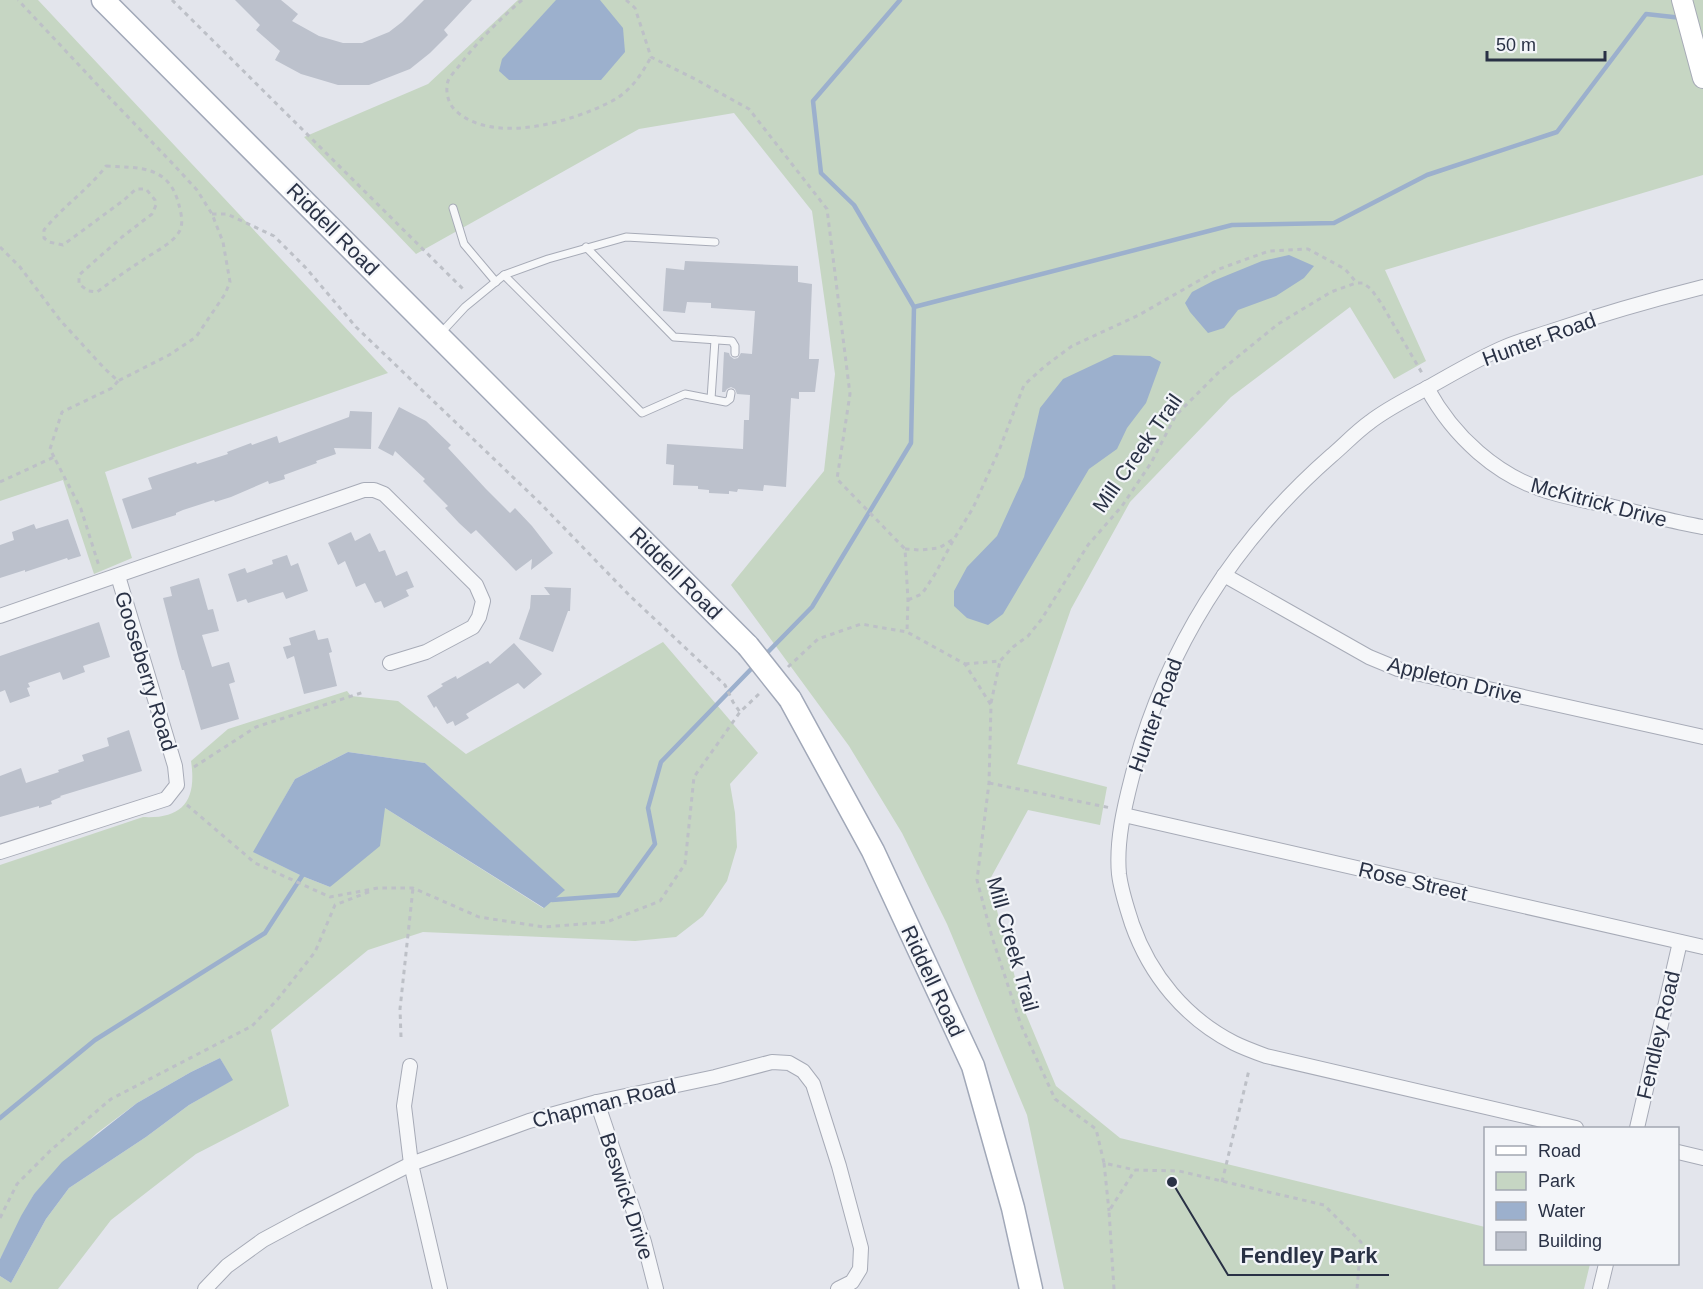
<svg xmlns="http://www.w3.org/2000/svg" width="1703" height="1289" font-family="Arial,sans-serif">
<rect width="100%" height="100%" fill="#e3e5ec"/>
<g fill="#c6d6c3" fill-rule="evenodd">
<polygon points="0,0 38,0 388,373 105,472 132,558 94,574 63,480 0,501"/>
<polygon points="518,0 1703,0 1703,175 1385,270 1426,361 1394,379 1350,307 1231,397 1130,502 1071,609 1017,764 1107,787 1100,825 1028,810 989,881 1023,1007 1056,1086 1120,1138 1485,1227 1486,1264 1590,1264 1584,1289 1064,1289 1027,1115 947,924 902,833 849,746 731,585 824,471 835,374 812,211 734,113 639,129 416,254 304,137 428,84"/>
<path d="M663,642L758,753L730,784L735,813L737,847L727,881L703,916L676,937L635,941L423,932L368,950L271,1030L289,1106L196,1154L111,1220L58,1289H0V1276L11,1283L46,1219L69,1188L146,1137L189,1105L232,1080L220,1058L191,1072L137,1103L97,1133L34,1194L0,1259V865L143,817C183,819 197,800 191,761L228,729L347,691L351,696L398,701L466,754ZM348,752L425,763L564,890L543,908L385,808L330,887L302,876L254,852L295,779Z"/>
</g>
<g fill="#9cb0cd">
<polygon points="556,0 600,0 623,28 625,52 601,80 509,80 499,71 502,59"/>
<polygon points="1289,255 1314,266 1304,278 1276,296 1238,310 1224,328 1208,333 1190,312 1185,303 1192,292 1213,281 1262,261"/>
<polygon points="1114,355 1150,356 1161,362 1146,403 1127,428 1117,449 1089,469 1003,614 988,625 967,618 954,606 954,591 967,567 997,536 1024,477 1040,408 1063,379"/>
<polygon points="348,752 425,763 565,890 544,908 385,808 380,846 330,887 302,876 253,852 295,779"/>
<polygon points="220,1058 233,1080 189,1105 146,1137 69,1188 46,1219 11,1283 0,1276 0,1259 21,1216 34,1194 62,1162 137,1103 191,1072"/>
</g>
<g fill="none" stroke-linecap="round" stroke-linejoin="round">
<g stroke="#9cb0cd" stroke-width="4.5">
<polyline points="914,307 1232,225 1334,223 1427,175 1557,132 1646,14 1682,18"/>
<polyline points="764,656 812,607 911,443 914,307 854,205 821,173 813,101 900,0"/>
<polyline points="552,900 618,895 655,844 648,808 661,762 754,666"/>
<polyline points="0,1118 95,1040 265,933 302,876"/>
</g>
</g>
<g fill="#bcc1cc">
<polygon points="235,0 281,0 298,14 292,21 319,36 343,43 362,43 389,32 402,22 424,0 472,0 444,30 448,35 430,53 410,69 369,85 338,85 301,74 275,60 280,51 256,30 260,25"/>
<polygon points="685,261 798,266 798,282 812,284 809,359 819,359 815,392 799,392 799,399 791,398 786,487 764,485 763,491 738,489 737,492 729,491 729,494 709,493 709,490 698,489 698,486 673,485 674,465 666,464 667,444 743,449 744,420 749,420 750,395 737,394 735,389 731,387 727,389 725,392 722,392 724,352 729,353 730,356 734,359 738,358 741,353 752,354 755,311 711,308 711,303 687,302 685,313 663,311 666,268 684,270"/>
<polygon points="399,407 426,421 451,445 448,448 486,489 510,513 515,508 532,526 553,553 531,570 532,559 516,571 476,530 471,534 459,523 445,508 448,506 423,481 425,479 395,451 393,456 378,448"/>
<polygon points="350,411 372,412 371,449 334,448 336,454 316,461 317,463 284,475 285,479 269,484 268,481 231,497 215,502 214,500 183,510 176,513 176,515 132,529 122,499 152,489 148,478 196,462 197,464 228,454 227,452 251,443 252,445 277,436 279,443 349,417"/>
<polygon points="68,519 81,556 68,560 67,558 25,572 25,570 0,578 0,545 14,540 12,532 34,524 36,529"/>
<polygon points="351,532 355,541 370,533 379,552 385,550 396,576 407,571 414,587 406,590 409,596 384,608 381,601 375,603 365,583 356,587 345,561 338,565 328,543"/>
<polygon points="287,555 291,566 298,563 308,591 286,599 283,592 248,603 246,599 237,602 228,574 245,568 247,573 273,564 272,560"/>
<polygon points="199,578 208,610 213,609 219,631 202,635 212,667 229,662 235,682 229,684 239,719 201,730 184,670 182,670 178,656 163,598 172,596 170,587"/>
<polygon points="544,587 571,588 570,611 568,611 553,652 519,639 530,608 531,595 550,595"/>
<polygon points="99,622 110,657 83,666 85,672 63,680 60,672 28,683 30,687 27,688 30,696 10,703 5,690 0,692 0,656"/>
<polygon points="315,630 318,640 328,638 332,652 329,653 337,686 304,694 294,656 287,659 283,647 291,645 289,638"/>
<polygon points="514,643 542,674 524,689 518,683 466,714 469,718 455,726 453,721 447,724 436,706 434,708 427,696 443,686 441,684 456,676 457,679 488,661 490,664"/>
<polygon points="129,730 142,771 60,796 61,797 51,801 52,804 39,808 39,806 0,817 0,776 21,768 26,783 59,772 58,770 84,761 82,755 109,746 107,738"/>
</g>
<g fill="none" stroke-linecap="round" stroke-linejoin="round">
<defs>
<g id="service">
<polyline points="453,208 464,244 496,282"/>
<polyline points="586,247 674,337 732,341 735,346 735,353"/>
<polyline points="504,275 642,413 685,394 726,402 730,399 731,393"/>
<polyline points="440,334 465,307 504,275 548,259 626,237 715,242"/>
<polyline points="711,399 715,340"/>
</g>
<g id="minor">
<path d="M1427,388C1453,436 1497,477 1550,492C1572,499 1595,502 1618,508C1646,514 1674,522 1703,527"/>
<polyline points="1224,575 1369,657 1398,669 1703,737"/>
<polyline points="0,616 364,490 374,490 384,494 476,585 483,601 479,617 473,627 426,652 390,663"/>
<polyline points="1124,815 1703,947"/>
<polyline points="0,852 166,799 177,785 175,766 118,576"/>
<polyline points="410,1066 404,1106 411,1164 440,1289"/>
<polyline points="597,1102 644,1242 656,1289"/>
<path d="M1576,1128L1266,1056C1255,1052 1244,1048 1234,1043C1185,1018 1150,975 1132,924C1127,908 1121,891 1119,874C1116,842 1124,808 1132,777C1164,651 1233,542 1331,456C1344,445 1356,432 1370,422C1388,408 1409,398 1429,387C1454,373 1479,358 1505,347C1519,341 1534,337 1549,332C1599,315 1651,300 1703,287"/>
<polyline points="1637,1128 1680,942"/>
<polyline points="1678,1152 1703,1158"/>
<polyline points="205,1289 227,1266 263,1240 302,1219 411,1164 529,1121 597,1102 715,1077 772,1062 789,1063 803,1071 813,1084 839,1166 861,1248 860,1269 852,1282 838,1289"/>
<polyline points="1600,1289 1606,1264"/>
</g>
<polyline id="secondary" points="1682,0 1703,78"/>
<g id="primary">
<polyline points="103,0 748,646"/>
<polyline points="790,699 873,851 973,1066 1013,1208 1031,1289"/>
</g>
</defs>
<use href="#service" stroke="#a7abb7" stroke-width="9"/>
<use href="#minor" stroke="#a7abb7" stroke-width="16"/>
<use href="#secondary" stroke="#a7abb7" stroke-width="22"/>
<use href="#primary" stroke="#a1a8b8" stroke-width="25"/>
<g stroke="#bdc0c7" stroke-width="3" stroke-dasharray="4.5 4.5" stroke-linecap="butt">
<polyline points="172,0 463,289"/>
<path d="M522,0C499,20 477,42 459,66C455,71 450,76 448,81C445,91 448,104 456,111C493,145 572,122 612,101C631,91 641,75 651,57"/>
<polyline points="626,0 635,8 651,57 695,79 749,109 827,209 850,394 837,479 905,549 908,600 907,632 965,664 991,705 989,783 977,880 992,937 1021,1025 1055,1099 1096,1129 1104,1163 1135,1170 1179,1171 1324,1205 1361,1242 1357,1289"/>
<path d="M106,166C140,168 169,165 179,205C181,213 184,224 179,232C172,244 154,252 143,260C127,270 112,281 97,292L88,291L79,284V275L122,237L152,214L156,205L155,200L146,189H136L124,200L63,245L49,242L44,238V230C63,206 88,190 106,166Z"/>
<polyline points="212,214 227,214 274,236 306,268 356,327 540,503 630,596 725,685 733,702 740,712"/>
<polyline points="0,247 20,267 60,320 104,368 118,381 169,355 196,337 225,294 230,282 223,242 212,214 197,190 173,164 107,95 18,0"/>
<polyline points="54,457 50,449 62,412 112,388 118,381"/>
<polyline points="0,482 54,457 81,509 99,566"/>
<polyline points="905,549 920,550 939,548 952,540"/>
<polyline points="908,600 922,594 935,574 954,539 973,508 1000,448 1024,385 1045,366 1072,346 1139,315 1219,269 1269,251 1308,249 1345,269 1356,282"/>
<polyline points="965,664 1000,661 1013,647 1028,636 1041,620 1088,545 1122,506 1151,463 1176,415 1219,372 1278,324 1331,292 1356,283 1363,283 1371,289 1381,303 1422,373"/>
<polyline points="788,667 818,639 861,624 907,632"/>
<polyline points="991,703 1000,661"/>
<polyline points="194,767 256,727 364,692"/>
<polyline points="989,783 1111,808"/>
<polyline points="187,805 255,863 330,897 378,888 413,888 479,917 544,927 607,922 660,901 685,864 694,777 740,712 761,692"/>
<polyline points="401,1037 400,1009 413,888"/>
<polyline points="1104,1163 1109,1211"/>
<polyline points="1222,1182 1249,1070"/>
<polyline points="0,1218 17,1184 51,1150 111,1099 252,1026 277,1000 315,952 335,905 371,891"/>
<polyline points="1114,1289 1109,1211 1135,1170"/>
</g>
<use href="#service" stroke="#f6f7f9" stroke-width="7"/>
<use href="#minor" stroke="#f6f7f9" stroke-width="14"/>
<use href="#secondary" stroke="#fff" stroke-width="20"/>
<use href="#primary" stroke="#fff" stroke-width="22"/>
<defs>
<polyline id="primary-bridge" points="748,646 790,699"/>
</defs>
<use href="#primary-bridge" stroke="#a1a8b8" stroke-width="25" stroke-linecap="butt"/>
<use href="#primary-bridge" stroke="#fff" stroke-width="22"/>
</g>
<g text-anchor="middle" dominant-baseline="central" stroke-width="4.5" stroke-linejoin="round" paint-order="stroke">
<g font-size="21" fill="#293145" stroke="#f3f5f9">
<text transform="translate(333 229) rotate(45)">Riddell Road</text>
<text transform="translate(1539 339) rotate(-20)">Hunter Road</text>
<text transform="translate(1137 453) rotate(-55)">Mill Creek Trail</text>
<text transform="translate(1599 502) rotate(15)">McKitrick Drive</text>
<text transform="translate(676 573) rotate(45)">Riddell Road</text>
<text transform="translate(146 671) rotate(73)">Gooseberry Road</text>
<text transform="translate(1455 680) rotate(14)">Appleton Drive</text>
<text transform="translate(1155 715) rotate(-70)">Hunter Road</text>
<text transform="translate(1413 881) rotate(13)">Rose Street</text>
<text transform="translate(1013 944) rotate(74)">Mill Creek Trail</text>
<text transform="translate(933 981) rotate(65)">Riddell Road</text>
<text transform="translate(1658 1035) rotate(-77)">Fendley Road</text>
<text transform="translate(604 1103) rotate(-14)">Chapman Road</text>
<text transform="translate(627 1196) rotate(72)">Beswick Drive</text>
</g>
</g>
<path fill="none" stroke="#293145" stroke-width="2" d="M1172 1182L1228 1275H1389"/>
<circle fill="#293145" stroke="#f3f5f9" stroke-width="2" cx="1172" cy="1182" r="6"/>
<g font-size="22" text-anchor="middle" font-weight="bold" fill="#293145" stroke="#f3f5f9" stroke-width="4.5" stroke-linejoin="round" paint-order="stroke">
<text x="1309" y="1263">Fendley Park</text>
</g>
<rect x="1484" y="1127" width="195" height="138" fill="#f3f5f9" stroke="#a2a7b1" stroke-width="1.5"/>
<rect x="1496" y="1146" width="30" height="9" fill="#ffffff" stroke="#a2a7b1" stroke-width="1.5"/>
<text x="1538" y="1157" font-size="18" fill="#293145">Road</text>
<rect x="1496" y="1172" width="30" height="18" fill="#c6d6c3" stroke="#a2a7b1" stroke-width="1.5"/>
<text x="1538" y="1187" font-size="18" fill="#293145">Park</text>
<rect x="1496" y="1202" width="30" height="18" fill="#9cb0cd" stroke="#a2a7b1" stroke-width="1.5"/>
<text x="1538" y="1217" font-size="18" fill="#293145">Water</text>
<rect x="1496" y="1232" width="30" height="18" fill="#bcc1cc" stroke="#a2a7b1" stroke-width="1.5"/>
<text x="1538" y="1247" font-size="18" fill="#293145">Building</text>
<path d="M1487 51v9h118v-9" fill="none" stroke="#293145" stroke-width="3"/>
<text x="1496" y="51" font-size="18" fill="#293145" stroke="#f3f5f9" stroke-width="4.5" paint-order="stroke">50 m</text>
</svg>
